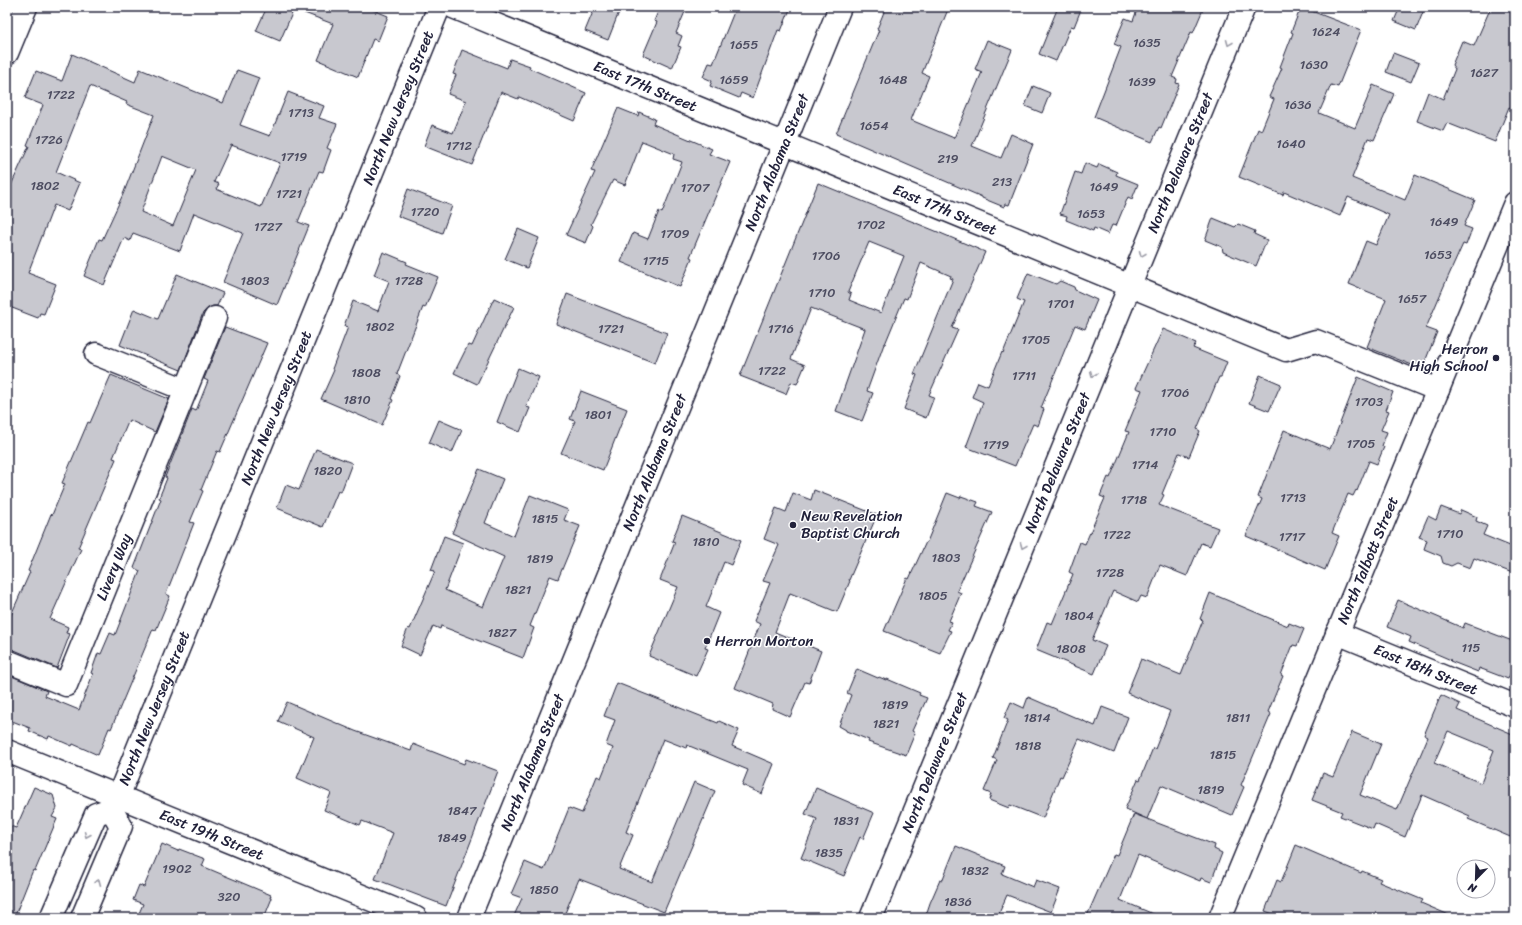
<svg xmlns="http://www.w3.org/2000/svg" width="1522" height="925" font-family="Sriracha,sans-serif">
<rect width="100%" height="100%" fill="#fff"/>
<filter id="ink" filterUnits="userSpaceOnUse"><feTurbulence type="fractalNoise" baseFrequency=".025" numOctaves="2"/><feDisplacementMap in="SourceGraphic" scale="8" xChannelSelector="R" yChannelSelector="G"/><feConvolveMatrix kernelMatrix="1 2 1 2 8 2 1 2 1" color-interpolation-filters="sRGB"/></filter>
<g filter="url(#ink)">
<g fill="#c8c8cf" stroke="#22223b" fill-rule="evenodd">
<polygon points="267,7 366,7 388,16 378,41 373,39 358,77 318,60 333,24 294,9 280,41 256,31"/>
<polygon points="595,7 607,7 619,12 608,40 585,31"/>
<polygon points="660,7 687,7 676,33 682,36 678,46 681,47 672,68 643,55 657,22 654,21"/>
<polygon points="736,7 791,7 781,31 778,30 753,98 741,93 739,98 710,86 712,81 703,77 709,63 713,64"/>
<polygon points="886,7 949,7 922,73 929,76 911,120 954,138 982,72 975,69 987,40 1012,50 972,146 1001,158 1011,134 1033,144 1009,205 1005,204 1004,207 982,198 982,197 836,134 879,30 877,29"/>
<polygon points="1058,7 1082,7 1074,27 1071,26 1056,61 1039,54"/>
<polygon points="1138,7 1204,7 1193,33 1191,32 1172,77 1177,79 1176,83 1179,84 1161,128 1159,127 1152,142 1094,117 1121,47 1114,44 1125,18 1133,21"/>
<polygon points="1301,7 1361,30 1338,87 1331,85 1319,113 1355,128 1373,85 1394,94 1374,140 1368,138 1352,178 1405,200 1415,175 1475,200 1464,226 1472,229 1466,245 1463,244 1444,286 1426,328 1437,332 1422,369 1367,347 1386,299 1349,284 1366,241 1376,245 1389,215 1348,197 1340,216 1284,192 1283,195 1239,177 1258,129 1261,131 1274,99 1269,97 1282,68 1280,67 1293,33 1291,32"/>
<polygon points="1400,7 1425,7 1416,30 1394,21"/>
<polygon points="1491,7 1515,7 1515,110 1509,107 1495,142 1447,123 1443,131 1417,121 1428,92 1443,99 1455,69 1452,65 1462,41 1474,46"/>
<polygon points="462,50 507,68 510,59 530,66 529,68 586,93 574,121 519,97 518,99 501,92 472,165 424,146 432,125 453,133 466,101 448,94 456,75 453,74"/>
<polygon points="1393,53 1419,63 1411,82 1386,72"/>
<path d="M72,54L135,82L140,69L223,103L237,70L259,78L240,125L270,136L288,92L324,106L319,118L337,124L327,148L331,150L323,172L319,171L298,222L309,226L277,305L223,282L243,233L194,213L180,251L133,233L130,241L124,238L104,285L84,276L99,239L102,240L124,192L154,115L126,104L127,102L90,86L56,172L80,183L68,211L54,205L28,273L56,284L44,314L40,313L38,318L7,306V194L29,146L27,145L43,105L25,98L36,71L62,81ZM231,145L280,163L261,207L216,189L219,184L214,182ZM162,156L196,170L173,226L141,212Z"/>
<polygon points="1033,86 1050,93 1042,113 1025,106"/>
<polygon points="618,108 638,116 639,112 655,119 653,124 712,149 709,154 730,162 690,257 692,258 680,287 621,262 633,233 648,239 659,211 662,213 682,162 673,159 674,154 642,141 625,185 613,180 591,224 593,226 586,243 566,235 595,172 591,171"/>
<polygon points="1085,163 1097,168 1099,164 1117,172 1116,175 1138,184 1132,199 1128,197 1116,226 1112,225 1108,234 1094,228 1093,231 1066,220 1067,216 1060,214 1075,172 1081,174"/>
<path d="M818,183L938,232L985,252L952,328L958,330L929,395L934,397L926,418L904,409L917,375L914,374L953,279L950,278L951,276L921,263L907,299L904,298L885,344H884L867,391L873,393L862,421L836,411L865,329L811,308L791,359L805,365L797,384L791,382L786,394L740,376ZM869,242L904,256L881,313L849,300L851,294L848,292Z"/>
<polygon points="408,189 452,206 442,233 398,216"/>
<polygon points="1213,218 1235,227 1238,224 1255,231 1254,234 1267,240 1256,266 1223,252 1222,247 1205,240"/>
<polygon points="518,229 539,238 527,268 505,259"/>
<polygon points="383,252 407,262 406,264 438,277 425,308 423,307 397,374 400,376 391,399 393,400 382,425 321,399 334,370 332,369 348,327 344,326 353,301 378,311 389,281 374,275"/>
<polygon points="1028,273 1056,284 1060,281 1074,287 1075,290 1097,300 1085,329 1075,325 1041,408 1044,409 1038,426 1033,424 1015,466 966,447 983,402 972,397 978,382 988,386 1002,352 1003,353 1024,302 1017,299"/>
<polygon points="177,274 223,293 217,306 213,306 208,308 203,313 181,370 120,345 134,309 158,319"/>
<polygon points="567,294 667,333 655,363 556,324"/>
<polygon points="494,298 514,307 477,384 454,373 468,345 472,346"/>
<polygon points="225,327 267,343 220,452 217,451 201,490 203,491 190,522 194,523 166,594 170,596 156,630 153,629 111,729 109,728 98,755 73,744 72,746 49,736 48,739 29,731 30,728 7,719 7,674 47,691 45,696 79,710 93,674 91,673 98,653 101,654 110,633 115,635 140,571 134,568 161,499 159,498 167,478 165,477 192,409 196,411 208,381 204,379"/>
<polygon points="1163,329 1196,343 1193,348 1227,362 1221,377 1219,377 1197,429 1200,431 1189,457 1179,453 1162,494 1164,495 1159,505 1218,528 1210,546 1201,543 1187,576 1160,565 1147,598 1141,596 1138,602 1113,591 1092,640 1106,646 1094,674 1036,650 1047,622 1052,624 1073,574 1069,572 1080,542 1085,544 1105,498 1100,496 1108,477 1110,478 1129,432 1125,431 1142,390 1136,388"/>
<polygon points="518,368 539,377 526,407 530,408 520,432 497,422"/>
<polygon points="111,375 169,399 155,432 129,420 113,458 116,459 78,548 81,549 50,619 68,627 66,633 70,634 57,668 12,649 7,649 7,624 30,572 28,571 51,514 52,515 65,484 62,483 71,462 88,422 90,423"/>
<polygon points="1260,375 1281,384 1269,411 1249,403"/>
<polygon points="1358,377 1393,392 1386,410 1389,411 1381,430 1387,432 1382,446 1384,447 1377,464 1369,461 1357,491 1356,490 1353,496 1348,494 1332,533 1339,536 1325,570 1246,536 1262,499 1258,497 1284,430 1330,449"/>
<polygon points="581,391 627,409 603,470 561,453 575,421 570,419"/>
<polygon points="439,420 462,430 452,453 429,443"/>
<polygon points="316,449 352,463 341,492 338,491 323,527 277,508 286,485 299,490"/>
<polygon points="479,469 503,479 485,523 514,536 530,495 568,510 564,520 580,526 558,579 550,576 530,626 534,628 523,658 441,626 440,629 433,626 420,655 401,646 408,628 410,629 435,571 431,570 444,536 463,543 445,590 483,607 504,557 452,533"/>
<polygon points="814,490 877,515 849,580 850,581 837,612 790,593 775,632 821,651 809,683 805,682 790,717 772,709 773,704 735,688 760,624 754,621 770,583 763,581 779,545 764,539 776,508 786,512 793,493 811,500"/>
<polygon points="947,493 960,498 961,496 978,502 976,506 992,512 957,591 961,593 949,621 952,622 948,630 951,631 940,653 884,631 907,578 909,579 926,542 927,542"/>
<polygon points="1441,507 1459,514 1461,510 1477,517 1476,521 1487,526 1483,535 1515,548 1515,574 1474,558 1470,568 1457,563 1451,566 1443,563 1441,556 1424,549 1427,540 1419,537 1428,516 1436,520"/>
<polygon points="682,516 741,540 731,565 724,562 706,607 719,613 705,648 708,649 696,676 649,656 678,587 660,580 675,542 672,541"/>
<polygon points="1210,593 1288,626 1289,623 1304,629 1297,646 1293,645 1281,675 1283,676 1268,712 1271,714 1241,785 1244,787 1232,815 1161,785 1147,819 1125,809 1138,779 1140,780 1153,748 1155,749 1170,711 1127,693 1141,659 1181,675 1203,620 1200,619"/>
<polygon points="1398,600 1463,628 1465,623 1515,642 1515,662 1508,679 1479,668 1478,672 1450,661 1451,660 1409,642 1411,637 1387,627"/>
<polygon points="857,669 878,678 879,677 886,680 887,679 920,693 919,695 927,698 912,731 915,733 906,755 868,742 869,740 846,731 846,730 839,726 851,695 847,693"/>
<polygon points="617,683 718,723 719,721 739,730 732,746 774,764 762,794 742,785 748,770 687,745 686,748 663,739 626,832 633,835 619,869 652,882 694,782 715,791 664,912 579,879 563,918 513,918 522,898 511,894 525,862 544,870 569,808 582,813 597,776 601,778 613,748 606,745 615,720 604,716"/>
<path d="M1441,695L1460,704L1457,710L1515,735V839L1468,819L1470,816L1422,795L1405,837L1375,824L1373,829L1340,816L1342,812L1312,800L1323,773L1333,777L1352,732L1381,744L1360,795L1397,810L1428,737L1424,735ZM1448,731L1494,750L1481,783L1434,763Z"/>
<polygon points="1028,697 1095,726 1102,707 1128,717 1114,753 1079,739 1062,777 1060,776 1043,818 1010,805 1009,808 989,800 991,794 984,791 997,760 993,758 1008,720 1004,718 1011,702 1024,708"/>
<polygon points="287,702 355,731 411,751 413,744 464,764 466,759 498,771 446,906 375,879 393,833 362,821 360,825 324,810 331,793 297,778 314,737 278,721"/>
<polygon points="34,787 53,795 57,808 52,817 57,819 35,871 33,870 14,918 7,918 7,825 16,828"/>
<polygon points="816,788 874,813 863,839 860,837 844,876 801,858 817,819 805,814"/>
<polygon points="1134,814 1215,845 1214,849 1222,853 1211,882 1201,878 1200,881 1138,855 1120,900 1163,918 1086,918 1114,854 1117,855"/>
<polygon points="162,844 178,851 179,849 205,859 202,866 271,895 270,898 272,898 264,918 137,918 143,904 133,900 139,885 144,887"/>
<polygon points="1296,845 1361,873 1362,871 1381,879 1379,882 1423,900 1421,903 1456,918 1284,918 1265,911 1277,880 1281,882"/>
<polygon points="956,846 1005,866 1002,874 1033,887 1036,880 1060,889 1051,912 1007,895 997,918 925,918 930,903 940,880 942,881"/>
</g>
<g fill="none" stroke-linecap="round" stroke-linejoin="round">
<defs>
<g id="street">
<path id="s1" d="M453,7L1286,350L1316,341L1438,390"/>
<polyline points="96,354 186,390"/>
<path id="s2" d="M1337,633L1515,706"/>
<path id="s3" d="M7,661L66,685L215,318"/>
<path id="s4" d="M7,751L416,918"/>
<path id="s5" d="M51,918L96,814L111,809L118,797L439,7"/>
<polyline points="82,918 121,826 111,809"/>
<path id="s6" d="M1220,918L1515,203"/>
</g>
<g id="secondary">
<polyline points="7,53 26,7"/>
<path id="s7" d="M469,918L840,7"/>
<path id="s8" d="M871,918L1244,7"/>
</g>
</defs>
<use href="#street" stroke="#22223b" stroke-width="25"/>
<use href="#secondary" stroke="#22223b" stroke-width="25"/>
<use href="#street" stroke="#fff" stroke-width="22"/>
<use href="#secondary" stroke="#fff" stroke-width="22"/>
</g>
<defs><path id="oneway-chevron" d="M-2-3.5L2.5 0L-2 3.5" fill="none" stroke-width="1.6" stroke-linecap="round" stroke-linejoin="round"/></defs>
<g stroke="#9c9ca7">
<use href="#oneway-chevron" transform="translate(1229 43) rotate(112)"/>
<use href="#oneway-chevron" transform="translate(1142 254) rotate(112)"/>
<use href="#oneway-chevron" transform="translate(1093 374) rotate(112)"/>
<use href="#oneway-chevron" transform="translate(1023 546) rotate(112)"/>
<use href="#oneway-chevron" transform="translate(87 835) rotate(113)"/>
<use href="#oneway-chevron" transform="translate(98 882) rotate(-67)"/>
</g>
</g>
<g fill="#22223b" stroke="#fff" stroke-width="1.5">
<circle cx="1496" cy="358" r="4"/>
<circle cx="793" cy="525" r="4"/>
<circle cx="707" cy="641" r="4"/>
</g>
<g text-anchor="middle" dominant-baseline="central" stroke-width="3" stroke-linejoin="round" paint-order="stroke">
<g font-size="13" fill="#4c4c60">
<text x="1326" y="31">1624</text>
<text x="1147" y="42">1635</text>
<text x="744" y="44">1655</text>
<text x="1314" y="64">1630</text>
<text x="1484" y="72">1627</text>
<text x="734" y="79">1659</text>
<text x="893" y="79">1648</text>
<text x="1142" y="81">1639</text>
<text x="61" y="94">1722</text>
<text x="1298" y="104">1636</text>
<text x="301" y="112">1713</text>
<text x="874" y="125">1654</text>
<text x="49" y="139">1726</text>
<text x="1291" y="143">1640</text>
<text x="459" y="145">1712</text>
<text x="294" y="156">1719</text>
<text x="948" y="158">219</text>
<text x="1002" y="181">213</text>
<text x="45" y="185">1802</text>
<text x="1104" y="186">1649</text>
<text x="695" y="187">1707</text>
<text x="289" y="193">1721</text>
<text x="425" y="211">1720</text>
<text x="1091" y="213">1653</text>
<text x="1444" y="221">1649</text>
<text x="871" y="224">1702</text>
<text x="268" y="226">1727</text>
<text x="675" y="233">1709</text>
<text x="1438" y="254">1653</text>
<text x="826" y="255">1706</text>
<text x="656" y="260">1715</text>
<text x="255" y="280">1803</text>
<text x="409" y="280">1728</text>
<text x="822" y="292">1710</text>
<text x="1412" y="298">1657</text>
<text x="1061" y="303">1701</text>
<text x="380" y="326">1802</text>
<text x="611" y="328">1721</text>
<text x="781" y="328">1716</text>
<text x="1036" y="339">1705</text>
<text x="772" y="370">1722</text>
<text x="366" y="372">1808</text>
<text x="1024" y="375">1711</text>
<text x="1175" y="392">1706</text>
<text x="357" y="399">1810</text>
<text x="1369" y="401">1703</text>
<text x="598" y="414">1801</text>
<text x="1163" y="431">1710</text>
<text x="1361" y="443">1705</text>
<text x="996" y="444">1719</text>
<text x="1145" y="464">1714</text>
<text x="328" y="470">1820</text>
<text x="1293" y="497">1713</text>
<text x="1134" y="499">1718</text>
<text x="545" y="518">1815</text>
<text x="1450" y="533">1710</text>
<text x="1117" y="534">1722</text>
<text x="1292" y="536">1717</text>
<text x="706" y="541">1810</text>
<text x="946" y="557">1803</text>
<text x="540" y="558">1819</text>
<text x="1110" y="572">1728</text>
<text x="518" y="589">1821</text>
<text x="933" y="595">1805</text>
<text x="1079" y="615">1804</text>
<text x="502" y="632">1827</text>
<text x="1471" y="647">115</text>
<text x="1071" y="648">1808</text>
<text x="895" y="704">1819</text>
<text x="1037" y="717">1814</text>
<text x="1238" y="717">1811</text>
<text x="886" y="723">1821</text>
<text x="1028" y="745">1818</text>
<text x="1223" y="754">1815</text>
<text x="1211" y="789">1819</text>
<text x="462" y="810">1847</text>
<text x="846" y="820">1831</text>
<text x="452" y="837">1849</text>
<text x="829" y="852">1835</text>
<text x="177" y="868">1902</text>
<text x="975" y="870">1832</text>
<text x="544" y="889">1850</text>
<text x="229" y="896">320</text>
<text x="958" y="901">1836</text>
</g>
<g font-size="15" fill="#22223b" stroke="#fff">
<text stroke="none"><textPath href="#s1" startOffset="208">East 17th Street</textPath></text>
<text stroke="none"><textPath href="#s5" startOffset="887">North New Jersey Street</textPath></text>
<text stroke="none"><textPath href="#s7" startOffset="816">North Alabama Street</textPath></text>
<text stroke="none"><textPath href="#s8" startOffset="816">North Delaware Street</textPath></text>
<text stroke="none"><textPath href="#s1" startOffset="532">East 17th Street</textPath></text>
<text stroke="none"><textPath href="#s5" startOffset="563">North New Jersey Street</textPath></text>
<text stroke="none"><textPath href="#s8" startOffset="492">North Delaware Street</textPath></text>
<text stroke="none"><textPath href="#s7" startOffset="492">North Alabama Street</textPath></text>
<text stroke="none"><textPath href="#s6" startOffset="387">North Talbott Street</textPath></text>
<text stroke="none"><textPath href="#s3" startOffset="191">Livery Way</textPath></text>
<text stroke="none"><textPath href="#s2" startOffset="96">East 18th Street</textPath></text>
<text stroke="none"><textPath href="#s5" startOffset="239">North New Jersey Street</textPath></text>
<text stroke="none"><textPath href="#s8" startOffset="168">North Delaware Street</textPath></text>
<text stroke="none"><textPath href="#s7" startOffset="168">North Alabama Street</textPath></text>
<text stroke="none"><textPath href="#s4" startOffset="221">East 19th Street</textPath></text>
</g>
<g font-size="15" fill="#22223b" stroke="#fff" text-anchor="start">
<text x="1488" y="349" text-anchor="end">Herron<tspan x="1488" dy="17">High School</tspan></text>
<text x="801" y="516">New Revelation<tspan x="801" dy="17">Baptist Church</tspan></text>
<text x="715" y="641">Herron Morton</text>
</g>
</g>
<rect width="1522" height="925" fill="none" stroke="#fff" stroke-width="24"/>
<rect x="12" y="12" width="1498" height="901" fill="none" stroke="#22223b" stroke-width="1.5" filter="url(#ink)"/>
<g transform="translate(1476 879) rotate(203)"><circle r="19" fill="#ffffff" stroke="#a7a7b1"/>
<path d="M0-3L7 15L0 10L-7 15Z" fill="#22223b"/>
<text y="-6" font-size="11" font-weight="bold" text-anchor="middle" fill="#22223b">N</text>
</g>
</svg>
